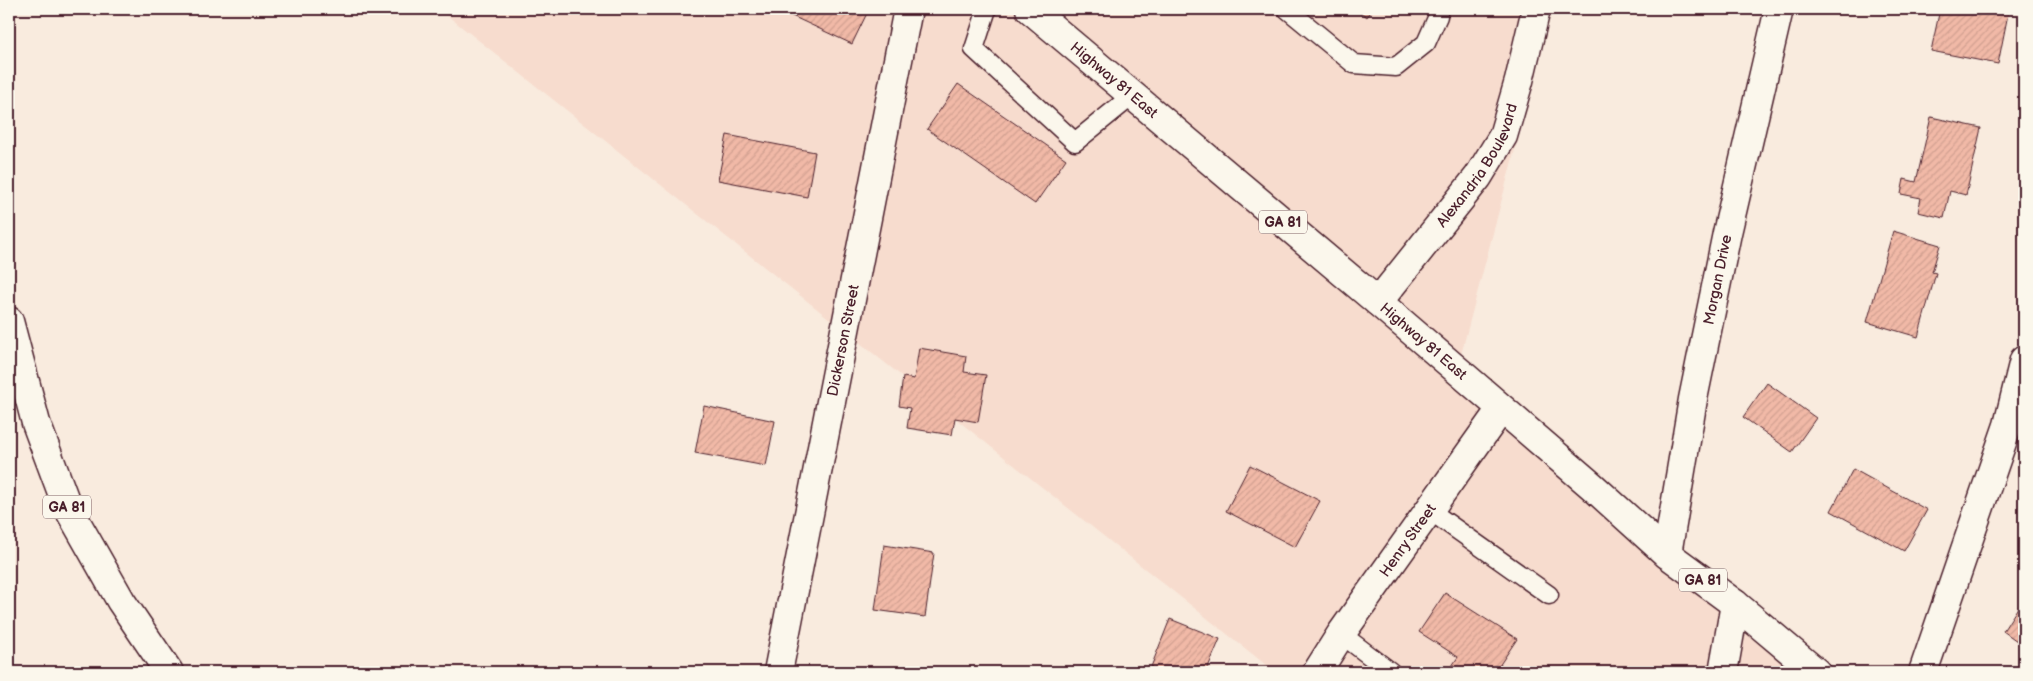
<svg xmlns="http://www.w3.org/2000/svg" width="2033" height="681" font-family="'Balsamiq Sans',sans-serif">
<defs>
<pattern id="building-hatch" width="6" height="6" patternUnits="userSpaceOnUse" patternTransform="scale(1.25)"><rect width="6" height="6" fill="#f1b9a7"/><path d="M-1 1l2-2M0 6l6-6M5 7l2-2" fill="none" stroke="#d09f90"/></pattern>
</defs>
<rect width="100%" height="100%" fill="#f9ebde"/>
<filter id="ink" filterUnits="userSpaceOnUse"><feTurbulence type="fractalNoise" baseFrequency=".02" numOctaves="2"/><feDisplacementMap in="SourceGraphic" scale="10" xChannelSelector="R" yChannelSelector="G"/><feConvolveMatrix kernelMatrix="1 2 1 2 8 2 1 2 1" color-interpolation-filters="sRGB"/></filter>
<g filter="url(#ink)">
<polygon fill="#f7dcce" points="439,9 1552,9 1453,385 1754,640 1795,672 1275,672"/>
<g fill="url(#building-hatch)" stroke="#4a1f2b">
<polygon points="777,9 869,9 852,44"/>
<polygon points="1357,9 1373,9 1367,17"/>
<polygon points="1940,9 2009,9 1998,64 1931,51"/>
<polygon points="958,84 1066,159 1035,204 927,129"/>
<polygon points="1931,117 1981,128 1966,195 1950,191 1944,218 1918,212 1921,198 1901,194 1904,179 1916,182"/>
<polygon points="727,135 815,152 807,197 718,180"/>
<polygon points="1893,231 1940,245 1932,272 1936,273 1918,337 1867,322"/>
<polygon points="919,348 966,356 964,372 986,375 978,422 955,418 952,435 907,428 910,408 899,406 903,377 914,379"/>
<polygon points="1767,383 1816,418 1792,452 1743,417"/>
<polygon points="704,406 775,421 766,466 695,453"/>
<polygon points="1250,465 1320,501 1295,547 1226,511"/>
<polygon points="1853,469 1927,510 1904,551 1831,511"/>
<polygon points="884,545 934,553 925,617 875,610"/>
<polygon points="1445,593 1517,639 1495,672 1448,672 1458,657 1419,632"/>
<polygon points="2024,598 2024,646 2003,631"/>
<polygon points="1170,619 1220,639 1206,672 1149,672"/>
</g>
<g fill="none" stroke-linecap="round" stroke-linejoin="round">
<defs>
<g id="service">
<polyline points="987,9 974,49 1075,142 1133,95"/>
<polyline points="1287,9 1354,64 1396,67 1426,43 1438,16 1438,9"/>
<polyline points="1429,510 1549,595"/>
<polyline points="1341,634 1391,672"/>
</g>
<g id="minor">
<path id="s1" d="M1378,302L1478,177L1503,136L1519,81L1536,9"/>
<path id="s2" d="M1667,554L1693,399L1727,233L1779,9"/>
<path id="s3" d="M778,672L908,9"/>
<path id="s4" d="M1317,672L1341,634L1501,409"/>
<polyline points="1923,672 2008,425 2024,360"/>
</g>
<polyline id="tertiary" points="1723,672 1735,604"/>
<g id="primary">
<path id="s5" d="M1030,9L1378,302L1592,486L1667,554L1735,604L1816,672"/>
<polyline points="9,321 36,423 67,506 121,601 169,672"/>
</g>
</defs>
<use href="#service" stroke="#4a1f2b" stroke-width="21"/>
<use href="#minor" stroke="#4a1f2b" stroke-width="31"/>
<use href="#tertiary" stroke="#4a1f2b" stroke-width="31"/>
<use href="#primary" stroke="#4a1f2b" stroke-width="31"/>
<use href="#service" stroke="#fbf7ec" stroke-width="18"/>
<use href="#minor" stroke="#fbf7ec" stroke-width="28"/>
<use href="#tertiary" stroke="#fbf7ec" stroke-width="28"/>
<use href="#primary" stroke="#fbf7ec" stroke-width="28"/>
</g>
</g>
<g text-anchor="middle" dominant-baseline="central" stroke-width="5" stroke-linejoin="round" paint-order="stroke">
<g fill="#fbf7ec" stroke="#7f6065" stroke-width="1">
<rect x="1259" y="210.5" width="48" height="23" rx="4"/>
<rect x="43" y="495.5" width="48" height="23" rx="4"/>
<rect x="1679" y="568.5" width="48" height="23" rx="4"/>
</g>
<g font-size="14" font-weight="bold" fill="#4a1f2b">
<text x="1283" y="222">GA 81</text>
<text x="67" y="507">GA 81</text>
<text x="1703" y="580">GA 81</text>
</g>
<g font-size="15" fill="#4a1f2b" stroke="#fbf7ec">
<text stroke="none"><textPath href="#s5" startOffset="110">Highway 81 East</textPath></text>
<text stroke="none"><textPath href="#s1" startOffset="170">Alexandria Boulevard</textPath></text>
<text stroke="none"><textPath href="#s2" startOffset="279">Morgan Drive</textPath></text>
<text stroke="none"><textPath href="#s3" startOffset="338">Dickerson Street</textPath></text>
<text stroke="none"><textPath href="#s5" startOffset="515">Highway 81 East</textPath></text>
<text stroke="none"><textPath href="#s4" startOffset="160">Henry Street</textPath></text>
</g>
</g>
<rect width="2033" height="681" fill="none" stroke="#fbf7ec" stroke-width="30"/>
<rect x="15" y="15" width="2003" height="651" fill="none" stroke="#4a1f2b" stroke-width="2" filter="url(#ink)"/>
</svg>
